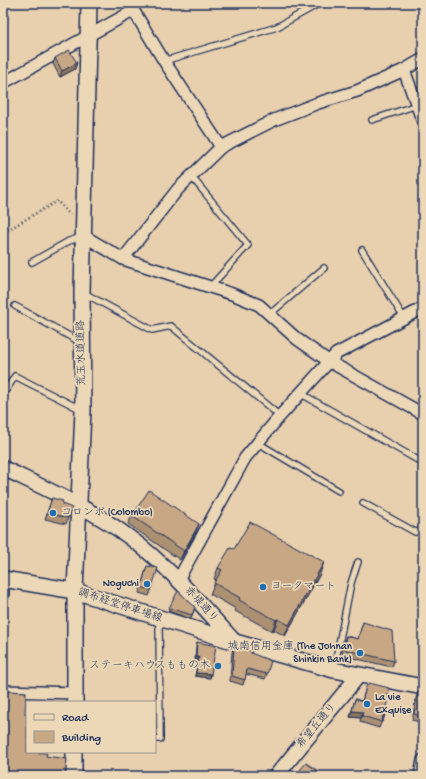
<svg xmlns="http://www.w3.org/2000/svg" width="426" height="779" font-family="'Gochi Hand','Klee One',sans-serif">
<rect width="100%" height="100%" fill="#e8cfad"/>
<filter id="ink" filterUnits="userSpaceOnUse"><feTurbulence type="fractalNoise" baseFrequency=".025" numOctaves="2"/><feDisplacementMap in="SourceGraphic" scale="8" xChannelSelector="R" yChannelSelector="G"/><feConvolveMatrix kernelMatrix="1 2 1 2 8 2 1 2 1" color-interpolation-filters="sRGB"/></filter>
<g filter="url(#ink)">
<g fill="none" stroke-linecap="round" stroke-linejoin="round">
<defs>
<g id="service">
<polyline points="164,61 277,27 320,3"/>
<polyline points="372,120 417,105"/>
<polyline points="191,176 248,245 210,287"/>
<polyline points="362,250 404,318"/>
<polyline points="32,262 69,241 82,237"/>
<polyline points="84,293 152,330 171,326 280,416"/>
<polyline points="15,306 80,342"/>
<polyline points="270,314 324,268"/>
<polyline points="300,393 423,463"/>
<polyline points="3,395 15,376 82,410"/>
<polyline points="258,443 339,491"/>
<polyline points="363,503 415,532 423,531"/>
<polyline points="334,669 351,583 358,562"/>
<polyline points="155,739 160,739 159,619"/>
</g>
<g id="minor">
<polyline points="129,3 164,61 221,147"/>
<polyline points="404,70 423,122"/>
<polyline points="3,83 133,11"/>
<polyline points="84,236 123,259 232,294 259,305 297,339 330,362 423,414"/>
<polyline points="123,259 178,189 221,147 274,120 318,103 357,91 404,70 423,59"/>
<polyline points="178,580 245,458 280,416 336,354 423,308"/>
<polyline points="3,595 3,579"/>
<polyline points="3,691 75,693"/>
<polyline points="420,776 423,760"/>
</g>
<g id="tertiary">
<path d="M3,468C46,489 90,508 129,537C169,566 202,606 235,642"/>
<polyline points="276,776 359,675"/>
</g>
<g id="secondary">
<polyline points="3,579 75,591 235,642 334,670 423,687"/>
<polyline points="75,702 75,591 83,411 82,292 89,3"/>
<polyline points="74,776 74,752"/>
</g>
</defs>
<use href="#service" stroke="#1b2f5e" stroke-width="8"/>
<use href="#minor" stroke="#1b2f5e" stroke-width="14"/>
<use href="#tertiary" stroke="#1b2f5e" stroke-width="17"/>
<use href="#secondary" stroke="#1b2f5e" stroke-width="18"/>
<polyline stroke="#1b2f5e" stroke-width="2.5" stroke-dasharray="1 3" stroke-linecap="butt" points="3,226 6,231 57,201 70,215"/>
<use href="#service" stroke="#ecd7b6" stroke-width="5.5"/>
<use href="#minor" stroke="#ecd7b6" stroke-width="11"/>
<use href="#tertiary" stroke="#ecd7b6" stroke-width="14"/>
<use href="#secondary" stroke="#ecd7b6" stroke-width="15"/>
</g>
<g fill="#ac9072" stroke="#1b2f5e">
<polygon points="55,58 75,69 60,77 53,64"/>
<polygon points="52,498 62,504 68,518 66,524 45,519"/>
<polygon points="132,516 196,532 180,560 128,524"/>
<polygon points="147,566 151,590 149,596 139,593"/>
<polygon points="218,568 320,574 285,636 274,630 272,631 235,611 236,609 210,594 216,580 214,579"/>
<polygon points="195,607 191,619 168,611 169,608"/>
<polygon points="363,622 394,661 392,667 344,656 342,652 344,642 346,636 358,639"/>
<polygon points="197,642 211,674 210,678 195,676 198,660 195,660 196,645"/>
<polygon points="234,647 251,653 267,674 265,679 246,674 243,685 230,681 232,652"/>
<polygon points="366,687 383,721 382,721 379,728 360,722 361,718 350,717 355,699 362,701"/>
<polygon points="6,691 26,692 3,776 3,705 4,698"/>
<polygon points="418,692 423,693 423,723 412,720 416,698"/>
</g>
<g fill="#8c755d" stroke="#1b2f5e">
<polygon points="77,63 75,69 60,77 62,71"/>
<polygon points="199,524 196,532 180,560 184,551"/>
<polygon points="324,562 320,574 285,636 289,625"/>
<polygon points="278,619 274,630 272,631 276,620"/>
<polygon points="196,657 199,657 198,660 195,660"/>
<polygon points="196,673 211,674 210,678 195,676"/>
<polygon points="352,711 363,712 361,718 350,717"/>
<polygon points="383,715 385,715 383,721 381,721"/>
<polygon points="3,732 6,732 3,739"/>
</g>
<g fill="#c8a785" stroke="#1b2f5e">
<polygon points="69,50 77,63 62,71 55,58"/>
<polygon points="149,490 199,524 184,551 132,516"/>
<polygon points="52,498 63,501 62,504 72,508 68,518 47,513"/>
<polygon points="250,522 324,562 289,625 278,619 276,620 239,600 240,598 214,583 222,570 218,568 230,548 234,549"/>
<polygon points="147,566 158,568 151,590 141,587"/>
<polygon points="178,591 195,607 192,615 169,608"/>
<polygon points="363,622 392,631 394,661 346,650 344,646 346,636 358,639"/>
<polygon points="197,642 216,646 211,674 196,673 199,657 196,657"/>
<polygon points="234,647 252,651 251,653 271,661 267,674 247,669 245,680 232,676"/>
<polygon points="369,683 389,688 385,715 383,715 382,722 362,716 363,712 352,711 355,699 362,702 366,687"/>
<polygon points="6,691 26,692 25,714 27,714 27,752 47,753 46,756 67,759 65,776 3,776 3,765 4,765 6,732 3,732 3,716 4,716"/>
<polygon points="418,692 423,693 423,717 414,714"/>
<polygon points="306,763 318,771 314,776 295,776"/>
</g>
</g>
<g fill="#1f6fb2" stroke="#ecd7b6" stroke-width="1.5">
<circle cx="53" cy="513" r="4"/>
<circle cx="147" cy="584" r="4"/>
<circle cx="263" cy="587" r="4"/>
<circle cx="360" cy="653" r="4"/>
<circle cx="218" cy="666" r="4"/>
<circle cx="367" cy="704" r="4"/>
</g>
<g text-anchor="middle" dominant-baseline="central" stroke-width="3.5" stroke-linejoin="round" paint-order="stroke">
<g font-size="11" fill="#1b2f5e" stroke="#ecd7b6">
<text transform="translate(82 353) rotate(-91)">荒玉水道道路</text>
<text transform="translate(201 605) rotate(48)">赤堤通り</text>
<text transform="translate(120 606) rotate(18)">調布経堂停車場線</text>
<text transform="translate(317 726) rotate(-50)">希望丘通り</text>
</g>
<g font-size="11" fill="#1b2f5e" stroke="#ecd7b6" text-anchor="start">
<text x="61" y="513">コロンボ (Colombo)</text>
<text x="139" y="584" text-anchor="end">Noguchi</text>
<text x="271" y="587">ヨークマート</text>
<text x="352" y="647" text-anchor="end">城南信用金庫 (The Johnan<tspan x="352" dy="13">Shinkin Bank)</tspan></text>
<text x="210" y="666" text-anchor="end">ステーキハウスももの木</text>
<text x="375" y="698">La vie<tspan x="375" dy="13">Exquise</tspan></text>
</g>
</g>
<rect width="426" height="779" fill="none" stroke="#ecd7b6" stroke-width="16"/>
<rect x="8" y="8" width="410" height="763" fill="none" stroke="#1b2f5e" stroke-width="1.5" filter="url(#ink)"/>
<rect x="26" y="701" width="130" height="52" fill="#ecd7b6" stroke="#989493"/>
<rect x="34" y="714" width="20" height="6" fill="#ecd7b6" stroke="#989493"/>
<text x="62" y="721" font-size="12" fill="#1b2f5e">Road</text>
<rect x="34" y="731" width="20" height="12" fill="#c8a785" stroke="#989493"/>
<text x="62" y="741" font-size="12" fill="#1b2f5e">Building</text>
</svg>
